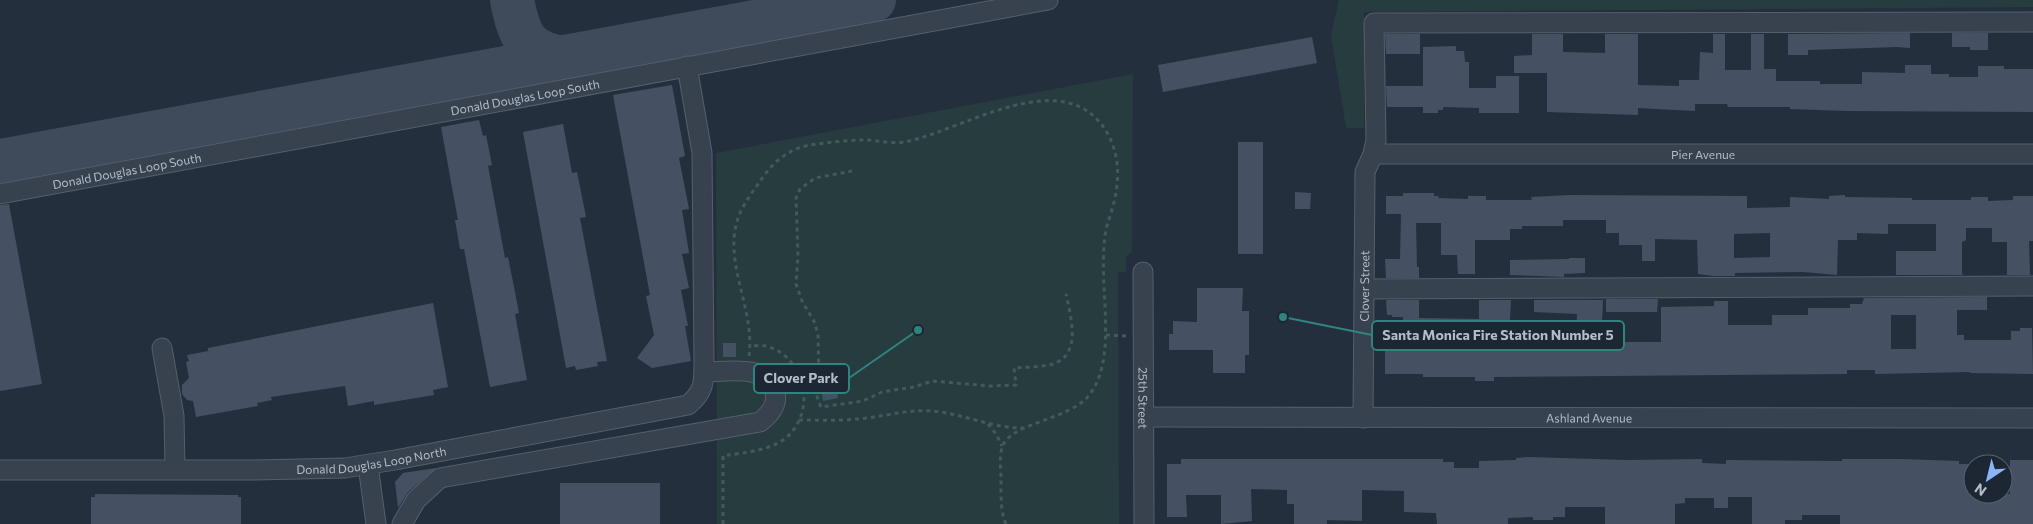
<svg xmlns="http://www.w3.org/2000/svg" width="2033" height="524" font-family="Commissioner,sans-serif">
<rect width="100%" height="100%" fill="#242f3e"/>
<g fill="#263c3f">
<polygon points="1339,0 2033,0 2033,7 1364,12 1364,128 1346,128 1331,36"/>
<polygon points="1133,74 1132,251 1126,257 1126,272 1118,272 1119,524 717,524 716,153"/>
</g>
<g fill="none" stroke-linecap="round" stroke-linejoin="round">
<g stroke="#3f4a5a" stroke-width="44">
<path d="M512,0C519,36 526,53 565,58"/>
<polyline points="0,161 874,0"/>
</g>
</g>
<g fill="#455162" fill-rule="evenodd">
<polygon points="1910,33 1910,48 1897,47 1808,50 1808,55 1788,55 1788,34"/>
<polygon points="1952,33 1988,33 1988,50 1970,50 1970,47 1952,47"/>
<polygon points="1385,34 1420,34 1420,54 1386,54"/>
<polygon points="1532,34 1563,34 1563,52 1605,53 1605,34 1638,34 1638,85 1679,86 1679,80 1699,80 1700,52 1713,53 1713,34 1725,34 1725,70 1751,70 1751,34 1764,34 1764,69 1776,69 1776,81 1820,81 1820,84 1862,84 1862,72 1905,73 1905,65 1931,65 1931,74 1949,74 1949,77 1978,77 1978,66 2004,66 2004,69 2033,69 2033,112 1847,111 1790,109 1790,107 1728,107 1727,104 1695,104 1695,111 1638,108 1638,115 1547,112 1547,73 1514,73 1514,56 1532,55"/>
<polygon points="1312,37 1317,63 1163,92 1158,65"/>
<polygon points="1456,46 1456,51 1464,51 1465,62 1469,62 1469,88 1496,88 1496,76 1519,76 1519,113 1479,113 1479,108 1443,107 1443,110 1438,110 1438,113 1423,113 1423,107 1387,107 1386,86 1423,86 1423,47"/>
<polygon points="672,85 685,156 679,158 689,209 682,210 689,253 682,254 689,288 681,290 688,326 685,326 691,361 652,368 637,358 654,335 646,296 650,295 613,95"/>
<polygon points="479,120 483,136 486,135 492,165 488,166 505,258 508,257 514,287 519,313 515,314 527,380 490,387 464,249 460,249 455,220 458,220 441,127"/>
<polygon points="563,124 572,173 577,172 586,217 580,218 607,361 597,362 598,366 576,370 575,366 566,368 523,132"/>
<rect x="1238" y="142" width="25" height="112"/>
<polygon points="1295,192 1311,193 1310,209 1295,209"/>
<path d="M1403,193H1434V196H1439L1438,198L1468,199V196H1486V200H1532L1531,197L1570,195L1747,196V208L1790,207V197L1829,199V196L1845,195V197L1912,198V200H1971V197H1988V201L2013,200V196H2033V241H2029L2030,275H2007V242H1992V228H1966V240L1962,242V273L1963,275H1896V251H1936V224H1888V234L1857,233V240H1838L1837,275L1803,272L1735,273V276H1713L1698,274L1697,240L1655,239V261H1642V245H1619V233H1606V220H1563V226H1522V229H1510V240H1475V274H1458L1457,255H1441V223H1416L1417,267H1419V278H1386L1385,259H1400L1401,214H1386V196H1403ZM1770,233V257L1734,258V234Z"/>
<polygon points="9,204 42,384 0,391 0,205"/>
<polygon points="1569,258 1585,258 1585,273 1564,274 1564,277 1510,275 1510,260 1569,259"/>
<polygon points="1197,288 1243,288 1242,311 1249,311 1249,355 1245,355 1245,373 1213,373 1213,350 1169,350 1169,334 1173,334 1173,321 1197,322"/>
<path d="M1987,297V310H1957V335H1964V340H2011V331H2020V328H2032L2033,374L1970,373V372L1875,374V370H1847V374L1494,377V381H1475V377H1423V374H1385V347H1402L1403,317H1392V315H1387L1386,300H1419V318L1479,319V300H1511L1509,339H1526V349L1572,350V345H1576L1577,314L1534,312V300H1603L1601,342H1661V307L1714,306V301H1728V325H1772V315H1808V308H1850V304H1862L1864,298ZM1891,315H1916V349H1891Z"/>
<polygon points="1606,299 1658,299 1657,312 1606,312"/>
<polygon points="433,303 448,387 433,390 434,395 374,405 374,401 348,406 345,386 271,397 272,400 257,403 258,406 196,417 193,401 187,400 182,394 182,385 189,378 186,362 189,361 187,355 208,351 208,348"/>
<rect x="723" y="343" width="13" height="14"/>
<polygon points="835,379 838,398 823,401 820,381"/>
<polygon points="1528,457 1626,460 1702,459 1702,463 1726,464 1726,460 1842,461 1842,459 1900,459 1959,461 1959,464 1968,464 1968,494 2010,494 2010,460 2033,460 2033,524 1840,524 1840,515 1802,515 1802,520 1785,520 1785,524 1752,524 1752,497 1728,497 1728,508 1714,508 1714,498 1685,498 1685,503 1675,504 1675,524 1605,524 1605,507 1565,507 1565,517 1553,517 1553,520 1533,520 1533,517 1508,518 1508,524 1437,524 1436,513 1404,512 1404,491 1362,490 1362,521 1327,520 1327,524 1294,524 1294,504 1287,504 1287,490 1251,489 1252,521 1221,524 1221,495 1186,495 1187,517 1167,517 1167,464 1181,464 1181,459 1443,459 1443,462 1454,462 1454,468 1479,468 1479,461 1516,460 1516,458"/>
<polygon points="436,468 408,492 398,508 395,482 403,473"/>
<rect x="560" y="483" width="100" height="41"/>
<polygon points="95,494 238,495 238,497 241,497 241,524 91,524 91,497 95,497"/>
</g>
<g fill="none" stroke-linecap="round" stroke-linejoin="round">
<defs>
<g id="minor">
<path id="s1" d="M1373,154H2033"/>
<path id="s2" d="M0,194L1048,0"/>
<path id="s3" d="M1143,272L1144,524"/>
<polyline points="1364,289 2033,286"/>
<polyline points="162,348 174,416 175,469"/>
<path id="s4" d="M1144,417L2033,418"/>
<path id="s5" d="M1363,418L1365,172L1373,154L1376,140L1374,23L2033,22"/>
<polyline points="368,465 376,524"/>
<path id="s6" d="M0,470H255L345,468L395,460L688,405C705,391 704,381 704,361L702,153L687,66"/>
<path d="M402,524L416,500L440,478L760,422C769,415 778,405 775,393C769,363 727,372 704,372"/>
</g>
</defs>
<use href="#minor" stroke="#565f6c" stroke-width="21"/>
<g stroke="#44595c" stroke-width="3" stroke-dasharray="4 4" stroke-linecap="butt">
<polyline points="1106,335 1126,336"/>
<path d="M749,356C755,311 726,268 736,225C740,208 751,194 761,180C774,160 792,146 818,144C833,142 849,140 864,140C878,140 895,145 909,141C964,129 1064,63 1106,131C1123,159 1119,190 1109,219C1092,268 1122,351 1090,394C1070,421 1009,422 1002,448C999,458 1001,469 1001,479C1001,494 1000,510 1006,524"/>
<path d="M813,380L818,400L821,407L863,401L882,392L914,387L932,381L990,386L1016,385L1014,368C1027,367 1042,367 1053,364C1083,354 1070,315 1066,294"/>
<polyline points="804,386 819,377 818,336 815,323 802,301 796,284 798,256 796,198 800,189 815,178 852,171"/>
<path d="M799,420C818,420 838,421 857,419C883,417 907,409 933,411C964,414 991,428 1023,428"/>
<polyline points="988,424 996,434 1002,446"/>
<path d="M723,524V456C745,452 775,451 791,433C816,404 803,356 766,346C761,345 755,346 751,346"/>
</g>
<use href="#minor" stroke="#38414e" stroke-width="19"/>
</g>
<g text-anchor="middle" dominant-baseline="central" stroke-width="4" stroke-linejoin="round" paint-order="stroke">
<g font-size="12" fill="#b4bcc9" stroke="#1d2633">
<text stroke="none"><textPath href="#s2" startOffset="534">Donald Douglas Loop South</textPath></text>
<text stroke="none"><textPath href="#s1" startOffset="330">Pier Avenue</textPath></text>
<text stroke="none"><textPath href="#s2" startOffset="129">Donald Douglas Loop South</textPath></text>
<text stroke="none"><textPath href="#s5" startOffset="132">Clover Street</textPath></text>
<text stroke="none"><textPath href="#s3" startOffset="126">25th Street</textPath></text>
<text stroke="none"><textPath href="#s4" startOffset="445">Ashland Avenue</textPath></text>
<text stroke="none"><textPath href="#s6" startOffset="372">Donald Douglas Loop North</textPath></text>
</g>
</g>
<path fill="none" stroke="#308480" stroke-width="2" d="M1283 317L1372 335M918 330L849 378"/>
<g fill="#308480" stroke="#1d2633" stroke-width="2">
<circle cx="1283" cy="317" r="5"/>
<circle cx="918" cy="330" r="5"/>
</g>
<g fill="#1d2633" stroke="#308480" stroke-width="2">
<rect x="1372" y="321" width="252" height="29" rx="5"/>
<rect x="754" y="364" width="95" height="29" rx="5"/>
</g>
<g font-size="14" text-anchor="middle" font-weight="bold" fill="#b4bcc9">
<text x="1498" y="340">Santa Monica Fire Station Number 5</text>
<text x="801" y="383">Clover Park</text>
</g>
<g transform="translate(1988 479) rotate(215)"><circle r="24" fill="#1d2633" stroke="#59626f"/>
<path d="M0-4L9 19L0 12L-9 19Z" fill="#8ab4f8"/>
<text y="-8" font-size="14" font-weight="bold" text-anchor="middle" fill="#b4bcc9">N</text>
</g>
</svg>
